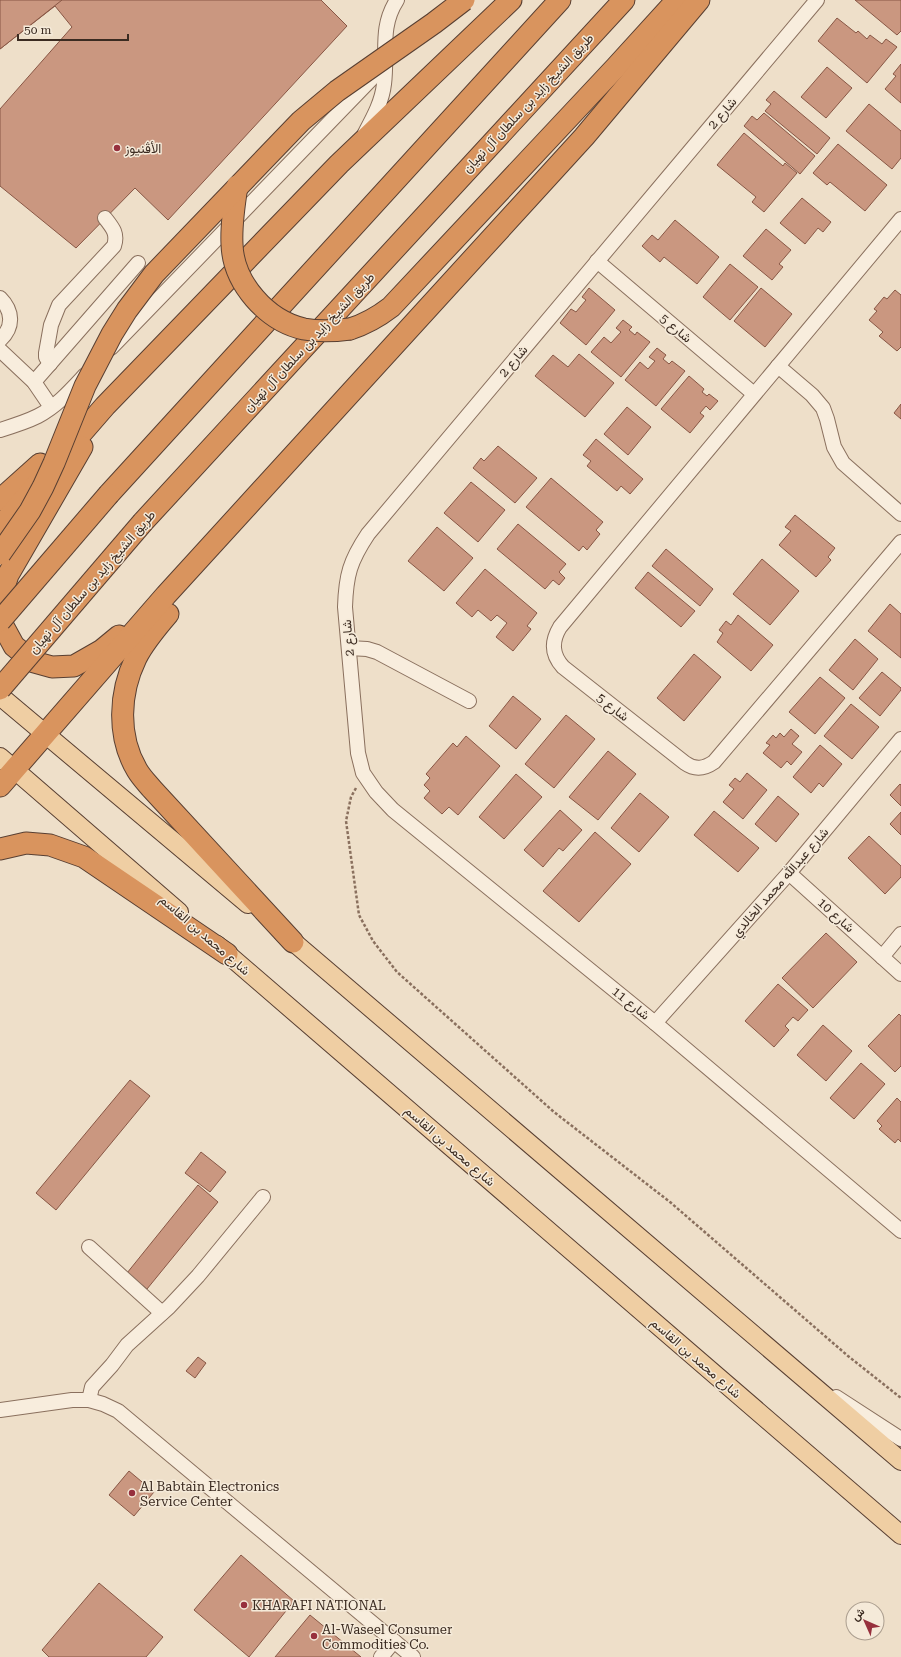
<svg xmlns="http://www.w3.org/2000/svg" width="901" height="1657" font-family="'Roboto Serif',Vazirmatn,serif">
<rect width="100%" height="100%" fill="#eedfc9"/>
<g fill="#ca9780" stroke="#885745">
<polygon points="0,0 321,0 347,26 168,220 135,188 76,248 0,186 0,109 72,27 55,6 0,49"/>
<polygon points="0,0 62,0 0,49"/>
<polygon points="855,0 901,0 901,31 897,35"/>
<polygon points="837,18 856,33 858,31 867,39 870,35 882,44 886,39 897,47 867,83 818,41"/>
<polygon points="901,64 901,103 885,89 896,76 893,74"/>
<polygon points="827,67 852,88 826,118 801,97"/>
<polygon points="774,91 830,138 817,154 765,111 771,104 766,100"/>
<polygon points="869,104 901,131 901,158 892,169 846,131"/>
<polygon points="764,113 815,156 800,174 744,126 752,116 757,120"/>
<polygon points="744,133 783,166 785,163 797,173 764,212 752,202 756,197 717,165"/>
<polygon points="838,144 887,185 865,211 830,182 827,185 813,173"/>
<polygon points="802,198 831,222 823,232 818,228 805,244 780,223"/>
<polygon points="675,220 719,257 697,284 664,257 660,262 642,246 652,235 658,240"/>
<polygon points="766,229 791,250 779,264 783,267 772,280 743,256"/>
<polygon points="730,264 758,287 730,320 703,297"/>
<polygon points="589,288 615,310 586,345 560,323 571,309 576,312 586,300 582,297"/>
<polygon points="761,288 792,314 765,347 734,321"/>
<polygon points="895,290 901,295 901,347 897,351 879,336 883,332 869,320 877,311 874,309 884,297 887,299"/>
<polygon points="623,320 632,327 629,330 635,335 637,332 650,342 621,377 591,352 604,337 611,343 621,332 616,328"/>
<polygon points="657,348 666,355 663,359 669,364 672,361 685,371 656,406 625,380 640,362 648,369 655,361 649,357"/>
<polygon points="579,354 614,383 585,417 535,376 553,355 568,367"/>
<polygon points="689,376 704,389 702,392 707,396 709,394 718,401 710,410 706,406 700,413 704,416 690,433 661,409"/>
<polygon points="901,404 901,419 894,413"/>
<polygon points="627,407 651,427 628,455 604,434"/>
<polygon points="596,439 643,479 630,494 621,486 617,491 587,466 591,461 583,455"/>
<polygon points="498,446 537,478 515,503 473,468 481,458 484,461"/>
<polygon points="551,478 603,522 596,530 600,534 587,550 583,546 579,551 526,507"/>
<polygon points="471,482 505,510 478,542 444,513"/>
<polygon points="795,515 835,548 828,557 831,560 816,577 779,545 791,531 785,527"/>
<polygon points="518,524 566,564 559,572 565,578 559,585 553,580 545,589 497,549"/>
<polygon points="437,527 473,558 444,591 408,561"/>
<polygon points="666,549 713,589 700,606 652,566"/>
<polygon points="762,559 799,591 770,625 733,594"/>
<polygon points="485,569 537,613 527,626 531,629 513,651 496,637 507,623 497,615 491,621 478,610 472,617 456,603"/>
<polygon points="648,572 695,611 681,627 635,588"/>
<polygon points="890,604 901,614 901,658 868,631"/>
<polygon points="738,615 773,645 751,671 717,642 723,633 719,630 726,621 731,625"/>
<polygon points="855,639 878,659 853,690 829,670"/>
<polygon points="694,654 721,677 684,721 657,698"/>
<polygon points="882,672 901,688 901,690 880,716 859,698"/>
<polygon points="820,677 845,698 815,734 789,712"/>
<polygon points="513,696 541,719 516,749 489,726"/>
<polygon points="851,704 879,727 852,759 824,736"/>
<polygon points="566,715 595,739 554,788 525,764"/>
<polygon points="791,729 799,736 792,744 802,752 791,765 787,761 781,768 763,753 770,745 766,743 773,735 776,738 780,733 784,737"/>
<polygon points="466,736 500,766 458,815 449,807 442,814 424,798 430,791 424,785 430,778 426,774 453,743 457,747"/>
<polygon points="820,745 842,764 823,787 819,783 811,793 793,777"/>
<polygon points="608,751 636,774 598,820 569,797"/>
<polygon points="747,773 767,790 743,819 723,802 734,789 729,785 735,778 740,782"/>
<polygon points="516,774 542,797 504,839 479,817"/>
<polygon points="900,784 901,785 901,806 890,795"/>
<polygon points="640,793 669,817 639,852 611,828"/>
<polygon points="778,796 799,814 776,842 755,824"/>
<polygon points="560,810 582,830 563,851 559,848 543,867 524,850"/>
<polygon points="714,811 759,848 738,872 694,835"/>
<polygon points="901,812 901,835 890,824"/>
<polygon points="595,832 631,864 579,922 543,891"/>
<polygon points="869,836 901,866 901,877 885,894 848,858"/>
<polygon points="826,933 857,962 813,1008 782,978"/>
<polygon points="778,984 808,1010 798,1021 793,1017 785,1026 789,1030 774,1047 745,1021"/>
<polygon points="899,1014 901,1016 901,1066 895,1072 868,1046"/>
<polygon points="823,1025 852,1051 826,1081 797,1055"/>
<polygon points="861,1063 885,1084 854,1119 830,1098"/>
<polygon points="130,1080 150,1096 56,1210 36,1193"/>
<polygon points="897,1098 901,1102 901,1142 898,1139 895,1143 879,1129 882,1126 877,1121"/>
<polygon points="201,1152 226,1172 210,1192 185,1173"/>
<polygon points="198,1185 218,1202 147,1289 127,1273"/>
<polygon points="198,1357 206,1363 195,1378 186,1371"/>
<polygon points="129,1471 154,1492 134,1516 109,1495"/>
<polygon points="241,1555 294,1601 249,1657 194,1610"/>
<polygon points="99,1583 163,1637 146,1657 49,1657 42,1650"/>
<polygon points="310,1615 361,1657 275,1657"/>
</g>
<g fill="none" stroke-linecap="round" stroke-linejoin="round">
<defs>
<g id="minor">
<path d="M817,0L368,534C350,561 346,575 345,607L358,753L363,773L376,792L393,810L655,1023L901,1231"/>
<path d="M365,133C373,118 382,102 384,84C388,53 379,28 397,0"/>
<path d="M901,219L560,627C551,642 552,655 563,667L685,763C695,770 704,769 714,762L901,542"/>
<polyline points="597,261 754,394"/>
<path d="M0,298C13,311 14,327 0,340"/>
<polyline points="111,348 383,67"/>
<polyline points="0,350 34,382 51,407"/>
<path d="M50,364L46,357V353L51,325L59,305L114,246C118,234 113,228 105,218"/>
<polyline points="778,366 812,395 823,408 827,419 834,447 843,463 901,514"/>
<polyline points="34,382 138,263"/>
<path d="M0,430C13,426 26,422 38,416C57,406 71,390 85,375"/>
<polyline points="349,648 367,649 377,652 469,701"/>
<polyline points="789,873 901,974"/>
<polyline points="882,957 901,934"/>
<polyline points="655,1023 789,873 901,739"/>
<polyline points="89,1247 162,1313"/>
<polyline points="836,1397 901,1439"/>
<polyline points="89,1400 92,1387 112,1365 127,1345 169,1307 198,1276 263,1197"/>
<polyline points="0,1410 72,1400 89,1400 103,1404 118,1411 413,1657"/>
<polyline points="381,1657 394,1641"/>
</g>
<g id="major">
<polyline points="0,696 248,904"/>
<polyline points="0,757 179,912"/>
<polyline points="283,933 901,1461"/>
<polyline points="217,945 901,1535"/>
</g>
<g id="highway">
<path d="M350,329C366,324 378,317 391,307L616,67L677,0"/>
<polyline points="109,494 560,0"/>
<polyline points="0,500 40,464"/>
<polyline points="143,522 624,0"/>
<polyline points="0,527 105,406 339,164 511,0"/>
<polyline points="0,599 8,575 82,447"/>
<polyline points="0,604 2,624 14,646 34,662 52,667 74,666 102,650 119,636"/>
<path d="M168,614C156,628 144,642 136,658C119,693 117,736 137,770C141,777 147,783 152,789L293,942"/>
<polyline points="0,786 166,595 584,137 699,0"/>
<polyline points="0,849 26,843 50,845 84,857 227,954"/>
</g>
</defs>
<use href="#minor" stroke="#8a705e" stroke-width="16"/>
<use href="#major" stroke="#583f32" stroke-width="20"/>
<use href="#highway" stroke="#583f32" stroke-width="23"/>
<polyline stroke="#8a705e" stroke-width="2.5" stroke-dasharray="3 2" stroke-linecap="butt" points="356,788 351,797 346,821 359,915 373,941 397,972 554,1112 670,1202 848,1356 901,1398"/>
<use href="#minor" stroke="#f8eddd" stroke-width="14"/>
<use href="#major" stroke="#efcea3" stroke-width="18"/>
<use href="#highway" stroke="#d9945e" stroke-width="21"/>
<defs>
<g id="highway-bridge">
<path d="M237,186C234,205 231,225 232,244C233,283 267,321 304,329C320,332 335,331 350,329"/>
<polyline points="0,554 30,511 43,487 54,463 85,386 112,334 127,310 154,274 301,121 337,91 434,23 464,0"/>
<polyline points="0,621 109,494"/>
<polyline points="0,689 143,522"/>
</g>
</defs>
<use href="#highway-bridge" stroke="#583f32" stroke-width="23" stroke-linecap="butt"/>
<use href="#highway-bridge" stroke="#d9945e" stroke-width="21"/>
</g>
<g fill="#97303d" stroke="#f5ead9" stroke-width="1.5">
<circle cx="117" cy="148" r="4"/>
<circle cx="132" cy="1493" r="4"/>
<circle cx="244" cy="1605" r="4"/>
<circle cx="314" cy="1636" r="4"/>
</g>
<g text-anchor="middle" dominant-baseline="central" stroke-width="3" stroke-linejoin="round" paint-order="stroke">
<g font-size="13" fill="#3b2b21" stroke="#f5ead9">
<text transform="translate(528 103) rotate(-47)">طريق الشيخ زايد بن سلطان آل نهيان</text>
<text transform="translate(722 113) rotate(-50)">شارع 2</text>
<text transform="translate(676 328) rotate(40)">شارع 5</text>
<text transform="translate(309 342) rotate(-47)">طريق الشيخ زايد بن سلطان آل نهيان</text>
<text transform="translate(513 361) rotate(-50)">شارع 2</text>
<text transform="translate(92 582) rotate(-49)">طريق الشيخ زايد بن سلطان آل نهيان</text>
<text transform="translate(348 638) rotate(-95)">شارع 2</text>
<text transform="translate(613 707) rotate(38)">شارع 5</text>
<text transform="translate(780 882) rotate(-49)">شارع عبدالله محمد الخالدي</text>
<text transform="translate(836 915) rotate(42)">شارع 10</text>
<text transform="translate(205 935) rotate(41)">شارع محمد بن القاسم</text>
<text transform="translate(631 1003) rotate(39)">شارع 11</text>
<text transform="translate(450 1146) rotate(41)">شارع محمد بن القاسم</text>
<text transform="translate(696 1358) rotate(41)">شارع محمد بن القاسم</text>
</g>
<g font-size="13" fill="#3b2b21" stroke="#f5ead9" text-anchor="start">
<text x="125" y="148">الأڤنيوز</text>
<text x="140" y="1486">Al Babtain Electronics<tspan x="140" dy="15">Service Center</tspan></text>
<text x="252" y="1605">KHARAFI NATIONAL</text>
<text x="322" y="1629">Al-Waseel Consumer<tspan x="322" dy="15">Commodities Co.</tspan></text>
</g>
</g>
<g transform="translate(865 1621) rotate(315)"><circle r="19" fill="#f5ead9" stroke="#ab9e8f"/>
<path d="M0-3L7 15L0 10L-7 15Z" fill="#97303d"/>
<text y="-6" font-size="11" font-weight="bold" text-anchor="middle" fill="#3b2b21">ش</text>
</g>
<path d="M18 34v6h110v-6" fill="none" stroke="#3b2b21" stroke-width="2"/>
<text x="24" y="34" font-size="12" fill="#3b2b21" stroke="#f5ead9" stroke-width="3" paint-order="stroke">50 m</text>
</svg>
